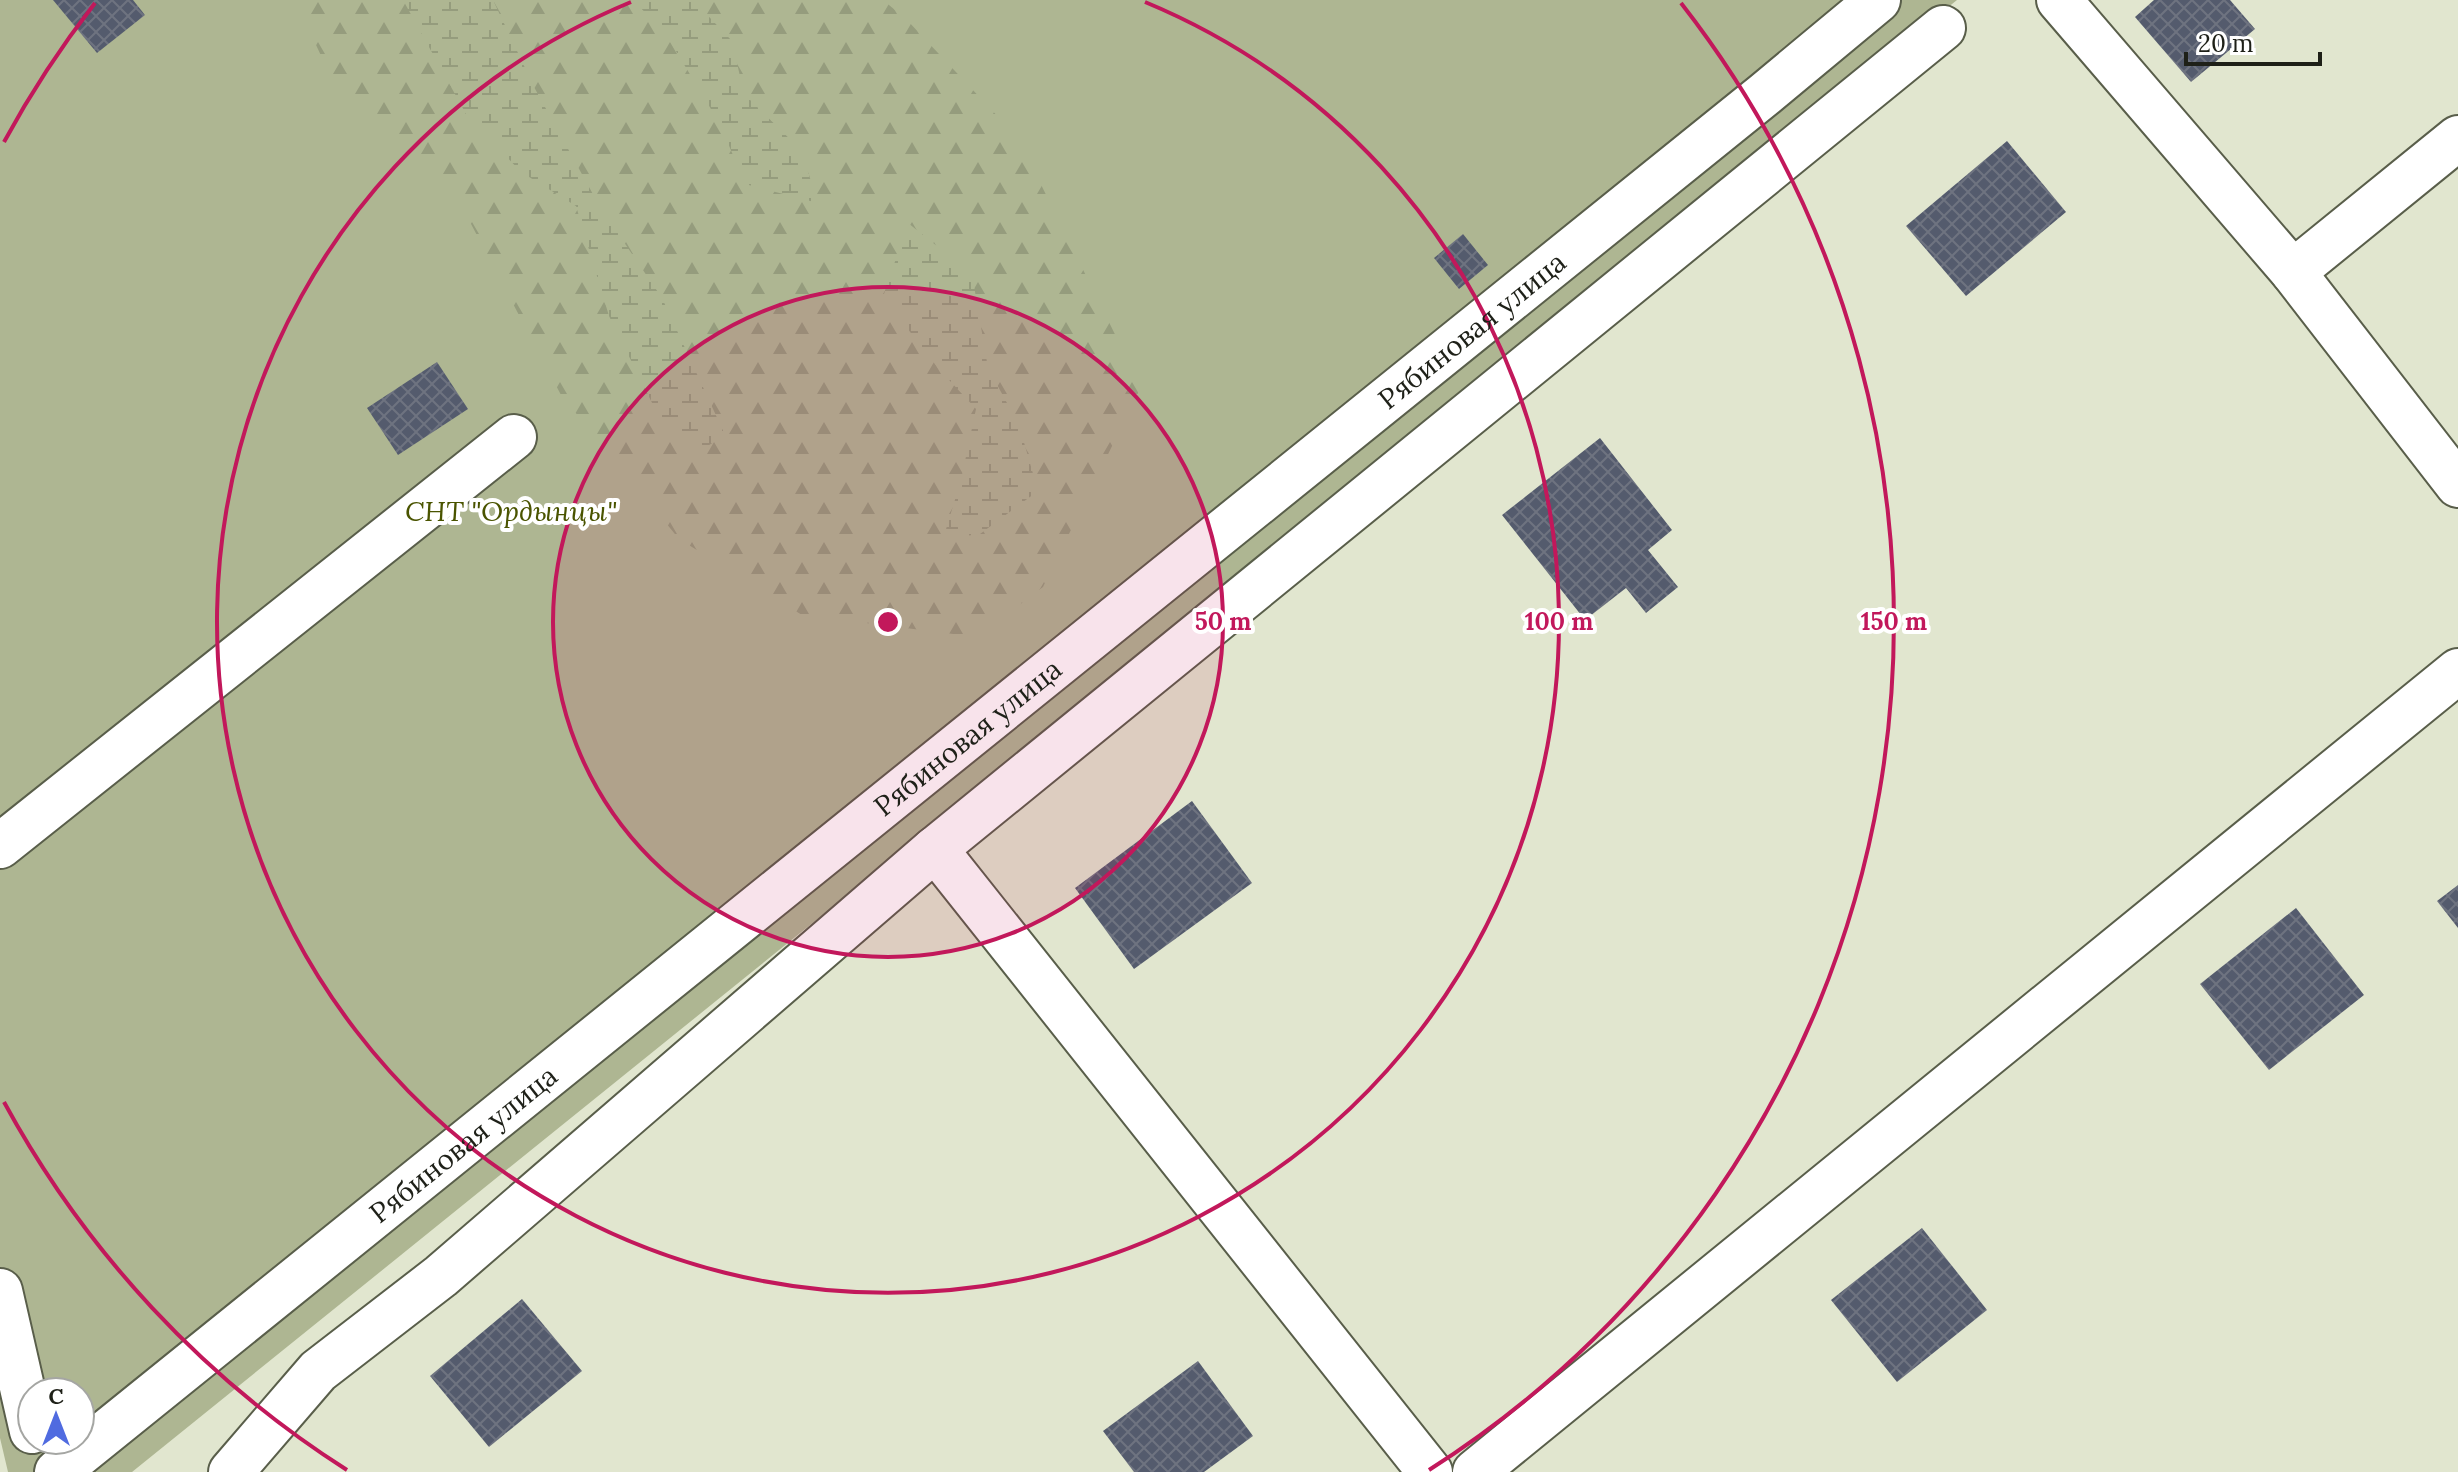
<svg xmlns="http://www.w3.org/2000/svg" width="2458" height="1472" font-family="Lora,serif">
<defs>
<pattern id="forest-firs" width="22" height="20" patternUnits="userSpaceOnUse" patternTransform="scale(2)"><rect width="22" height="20" fill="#aeb692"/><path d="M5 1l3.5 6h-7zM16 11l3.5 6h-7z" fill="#959c7d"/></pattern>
<pattern id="wetland-marsh" width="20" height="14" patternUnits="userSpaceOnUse" patternTransform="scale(2)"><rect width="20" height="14" fill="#aeb692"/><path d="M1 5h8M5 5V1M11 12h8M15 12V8" fill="none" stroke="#959c7d"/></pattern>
<pattern id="building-cross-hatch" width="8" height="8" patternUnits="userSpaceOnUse" patternTransform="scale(2)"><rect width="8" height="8" fill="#545b6d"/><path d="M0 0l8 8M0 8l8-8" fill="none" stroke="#6e7380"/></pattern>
</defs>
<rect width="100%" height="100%" fill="#e1e6cf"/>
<path fill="#aeb692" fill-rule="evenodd" d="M0,0H1957L132,1472H8L0,1438ZM32,1392H80V1440H32Z"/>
<polygon fill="url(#forest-firs)" points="295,0 883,0 907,20 1018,138 1141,387 1043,587 977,637 802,615 679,539 561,395 470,222 331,77"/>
<g fill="url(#wetland-marsh)">
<polygon points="403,0 493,0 534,87 600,207 662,298 725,435 695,454 661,421 609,316 576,206 521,172 466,114"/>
<polygon points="633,0 693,0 732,41 744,94 801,150 818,203 745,184 720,124 665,33"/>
<polygon points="908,223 972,274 988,368 1019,425 1038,491 980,534 943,539 961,480 976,409 938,368 883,297"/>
</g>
<g fill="url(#building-cross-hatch)">
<polygon points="53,0 133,0 145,15 97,53"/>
<polygon points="2154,0 2230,0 2255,29 2191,82 2135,17"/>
<polygon points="2007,141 2066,212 1966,296 1906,226"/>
<polygon points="1463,234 1488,265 1459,289 1434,258"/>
<polygon points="437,362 468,409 398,455 367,408"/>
<polygon points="1600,438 1672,530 1648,550 1678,587 1646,613 1626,588 1585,620 1502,515"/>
<polygon points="1192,801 1252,883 1134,969 1075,888"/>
<polygon points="2458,885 2458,928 2437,901"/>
<polygon points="2296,908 2364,995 2269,1070 2200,984"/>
<polygon points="1922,1228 1987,1310 1897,1382 1831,1300"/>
<polygon points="522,1299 582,1371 489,1447 430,1376"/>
<polygon points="1198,1361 1253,1436 1204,1472 1134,1472 1103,1431"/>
</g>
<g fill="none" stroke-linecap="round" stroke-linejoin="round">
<defs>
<g id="minor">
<polyline points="2059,0 2293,272"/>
<polyline points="2458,138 2293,272 2458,485"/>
<polyline points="0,846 514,437"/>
<polyline points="935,849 1430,1472"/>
<polyline points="0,1291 32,1431"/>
<path id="s1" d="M57,1472L1765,94L1878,0"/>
<polyline points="231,1472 318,1371 441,1276 935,849 1943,28"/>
<polyline points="1475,1472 2458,671"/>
</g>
</defs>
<use href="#minor" stroke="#595e4a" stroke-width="48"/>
<use href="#minor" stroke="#fff" stroke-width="44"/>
</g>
<circle cx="888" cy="622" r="335" fill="#c2185b" fill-opacity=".12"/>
<g fill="none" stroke="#c2185b" stroke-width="4">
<circle cx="888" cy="622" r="335"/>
<path d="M1145 2A671 671 0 1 1 631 2"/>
<path d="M347 1470A1006 1006 0 0 1 4 1102M4 142A1006 1006 0 0 1 95 3M1681 3A1006 1006 0 0 1 1429 1470"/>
</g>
<g text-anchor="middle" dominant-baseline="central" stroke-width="8" stroke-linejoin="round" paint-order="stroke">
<g font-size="28" fill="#1e2018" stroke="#fff">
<text stroke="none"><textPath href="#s1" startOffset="1818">Рябиновая улица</textPath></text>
<text stroke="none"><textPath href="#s1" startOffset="1170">Рябиновая улица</textPath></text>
<text stroke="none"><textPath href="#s1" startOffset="522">Рябиновая улица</textPath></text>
</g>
<g font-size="28" font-style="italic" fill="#4a5400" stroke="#fff">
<text x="511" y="511">СНТ "Ордынцы"</text>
</g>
</g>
<circle cx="888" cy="622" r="12" fill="#c2185b" stroke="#fff" stroke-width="4"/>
<g font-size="24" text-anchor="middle" font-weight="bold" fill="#c2185b" stroke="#fff" stroke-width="8" stroke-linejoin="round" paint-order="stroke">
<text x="1223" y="630">50 m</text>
<text x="1559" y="630">100 m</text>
<text x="1894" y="630">150 m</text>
</g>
<g transform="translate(56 1416)"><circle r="38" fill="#ffffff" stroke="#a5a6a3" stroke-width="2"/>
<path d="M0-6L14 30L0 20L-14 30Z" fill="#506be0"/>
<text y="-12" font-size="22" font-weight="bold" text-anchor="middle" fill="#1e2018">С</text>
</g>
<path d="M2186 52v12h134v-12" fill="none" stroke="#1e2018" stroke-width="4"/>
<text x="2198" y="52" font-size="24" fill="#1e2018" stroke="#ffffff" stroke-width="6" paint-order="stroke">20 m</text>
</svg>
